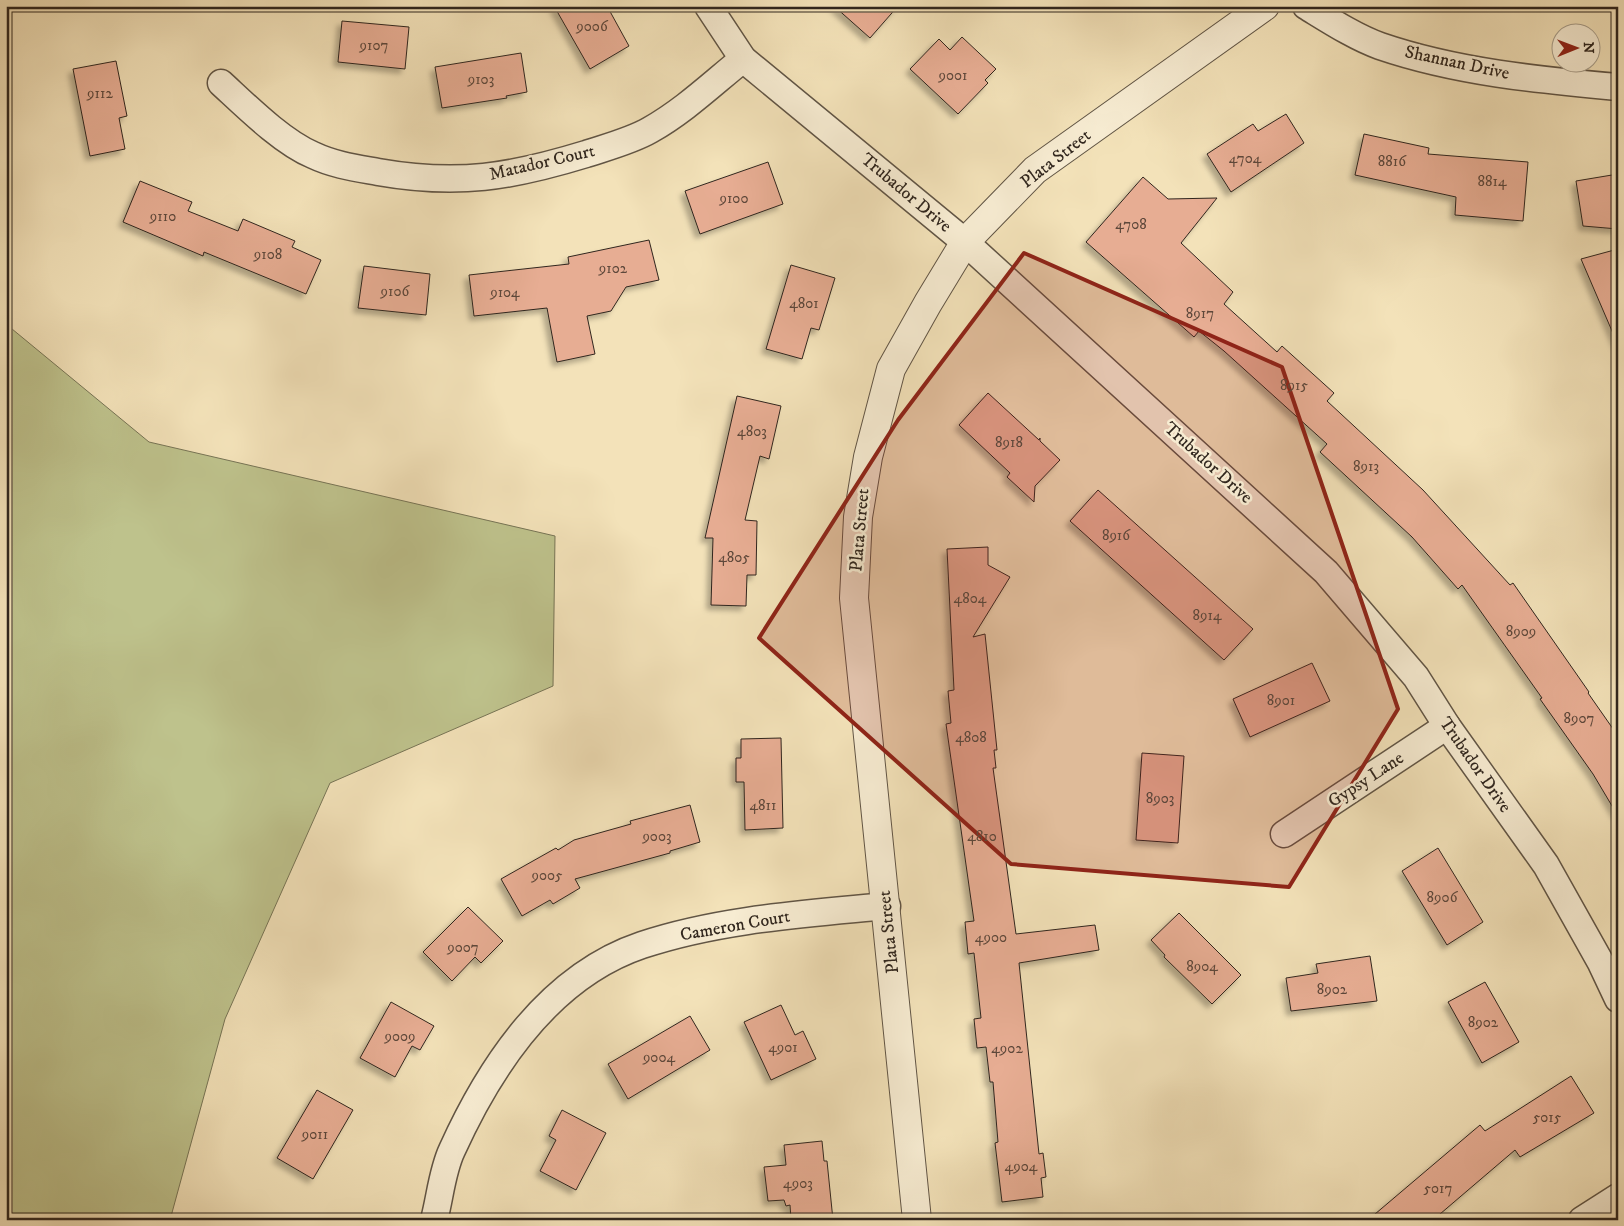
<svg xmlns="http://www.w3.org/2000/svg" width="1624" height="1226" font-family="'IM FELL DW Pica',serif">
<defs>
<filter id="shadow"><feDropShadow dx="-4.5" dy="4.5" stdDeviation="2.5" flood-color="#0004"/></filter>
</defs>
<rect width="100%" height="100%" fill="#f3e2b9"/>
<filter id="stains"><feTurbulence type="fractalNoise" baseFrequency=".004" numOctaves="4"/><feColorMatrix values="0 0 0 0 .2 0 0 0 0 .09 0 0 0 0 .02 0 0 0 .5 -.17"/></filter>
<radialGradient id="worn" r=".72"><stop offset=".6" stop-color="#630" stop-opacity="0"/><stop offset="1" stop-color="#630" stop-opacity=".3"/></radialGradient>
<polygon fill="#bec28c" stroke="#777455" points="6,324 149,442 555,536 553,686 330,783 225,1019 170,1220 6,1220"/>
<g fill="#e7ad93" stroke="#30261e" filter="url(#shadow)">
<polygon points="554,6 607,6 629,46 590,69"/>
<polygon points="834,6 898,6 870,38"/>
<polygon points="342,21 409,27 405,69 338,62"/>
<polygon points="962,37 996,69 985,80 988,83 958,114 910,69 939,39 950,50"/>
<polygon points="521,53 527,92 506,96 507,98 442,108 435,67"/>
<polygon points="116,61 127,116 119,118 125,149 90,156 73,69"/>
<polygon points="1286,114 1304,143 1231,192 1207,154 1253,124 1258,131"/>
<polygon points="1364,134 1429,148 1428,154 1528,162 1523,221 1455,215 1456,197 1355,175"/>
<polygon points="768,162 783,204 700,234 685,191"/>
<polygon points="1618,174 1618,229 1583,226 1576,181"/>
<polygon points="1143,177 1168,199 1217,198 1181,243 1233,292 1224,304 1277,352 1282,346 1334,393 1327,401 1423,490 1510,585 1513,583 1589,692 1588,693 1618,736 1618,816 1593,774 1540,699 1542,698 1462,585 1458,589 1412,537 1320,452 1327,444 1224,351 1199,331 1194,337 1086,242"/>
<polygon points="140,181 192,202 188,211 238,231 243,219 295,241 292,247 321,260 306,294 204,252 203,256 123,222"/>
<polygon points="649,240 659,280 626,287 611,311 587,316 595,354 557,362 547,308 474,316 469,275 569,264 568,257"/>
<polygon points="1618,249 1618,345 1581,259"/>
<polygon points="791,265 835,278 819,330 811,328 802,359 766,349"/>
<polygon points="364,266 430,274 426,315 358,308"/>
<polygon points="988,393 1039,440 1040,438 1040,441 1060,460 1035,486 1034,502 1007,477 1010,473 959,425"/>
<polygon points="737,396 781,406 769,459 760,456 745,520 757,521 756,575 747,575 746,606 711,605 713,538 705,538"/>
<polygon points="1098,490 1253,629 1224,660 1070,521"/>
<polygon points="988,547 988,565 1010,577 973,637 985,634 997,750 994,750 996,768 993,768 1016,934 1095,925 1099,950 1019,963 1039,1154 1043,1153 1046,1177 1041,1178 1043,1197 1002,1202 995,1143 998,1142 993,1082 990,1082 986,1047 977,1048 974,1019 981,1018 974,953 968,954 965,922 974,921 946,724 951,723 948,691 954,690 947,549"/>
<polygon points="1312,663 1330,701 1250,737 1233,699"/>
<polygon points="781,738 783,828 745,830 744,782 736,782 736,758 741,758 741,739"/>
<polygon points="1142,753 1184,756 1178,843 1136,840"/>
<polygon points="690,805 700,842 670,851 670,853 575,879 580,888 553,904 550,900 522,916 501,879 556,848 558,850 574,840 631,824 630,821"/>
<polygon points="1438,848 1483,922 1447,945 1402,871"/>
<polygon points="468,907 503,941 481,963 475,957 452,981 423,952"/>
<polygon points="1179,913 1241,975 1212,1004 1164,957 1165,955 1151,940"/>
<polygon points="1370,956 1377,1001 1291,1011 1286,978 1318,973 1316,964"/>
<polygon points="1485,982 1519,1042 1482,1063 1448,1002"/>
<polygon points="391,1002 434,1026 420,1050 412,1046 395,1077 360,1058"/>
<polygon points="781,1005 795,1035 803,1031 816,1059 771,1080 744,1022"/>
<polygon points="690,1016 710,1050 628,1099 608,1064"/>
<polygon points="1571,1076 1594,1113 1520,1157 1515,1150 1433,1220 1368,1220 1480,1125 1485,1131"/>
<polygon points="317,1090 353,1110 313,1179 277,1158"/>
<polygon points="562,1110 606,1133 576,1190 540,1171 556,1140 549,1136"/>
<polygon points="822,1141 824,1161 827,1161 833,1220 791,1220 790,1205 786,1206 784,1200 768,1201 764,1167 786,1165 784,1145"/>
</g>
<g fill="none" stroke-linecap="round" stroke-linejoin="round">
<defs>
<g id="minor">
<polyline points="708,6 743,59 965,242 1326,572 1416,677 1447,726 1546,865 1601,963 1618,999"/>
<path d="M1306,6C1329,20 1355,37 1380,46C1456,72 1539,80 1618,87"/>
<path d="M221,83C246,106 282,142 313,155C334,165 356,168 378,172C458,186 511,177 586,154C607,147 631,141 650,130C684,111 713,83 743,59"/>
<polyline points="1284,834 1447,726"/>
<path d="M434,1220C440,1198 442,1171 452,1150C490,1066 550,976 642,945C720,919 805,914 887,906"/>
<polyline points="1582,1220 1618,1197"/>
</g>
<polyline id="tertiary" points="917,1220 854,598 858,517 868,457 891,369 928,303 965,242 1035,170 1265,6"/>
</defs>
<use href="#minor" stroke="#615545" stroke-width="29"/>
<use href="#tertiary" stroke="#615545" stroke-width="30"/>
<use href="#minor" stroke="#f7ecd2" stroke-width="26"/>
<use href="#tertiary" stroke="#f7ecd2" stroke-width="28"/>
</g>
<path fill="#8f2418" fill-opacity="0.2" stroke="#8f2418" stroke-width="4" stroke-linejoin="round" d="M1024,253L1282,367L1398,709L1289,887L1011,864L759,638L898,420Z"/>
<g text-anchor="middle" dominant-baseline="central" stroke-width="5" stroke-linejoin="round" paint-order="stroke">
<g font-size="15" fill="#5e483b">
<text x="592" y="26">9006</text>
<text x="374" y="45">9107</text>
<text x="953" y="75">9001</text>
<text x="481" y="79">9103</text>
<text x="100" y="93">9112</text>
<text x="1245" y="158">4704</text>
<text x="1392" y="161">8816</text>
<text x="1492" y="181">8814</text>
<text x="734" y="198">9100</text>
<text x="163" y="216">9110</text>
<text x="1131" y="224">4708</text>
<text x="268" y="254">9108</text>
<text x="613" y="268">9102</text>
<text x="395" y="291">9106</text>
<text x="505" y="292">9104</text>
<text x="804" y="303">4801</text>
<text x="1200" y="313">8917</text>
<text x="1294" y="385">8915</text>
<text x="752" y="431">4803</text>
<text x="1009" y="442">8918</text>
<text x="1366" y="466">8913</text>
<text x="1116" y="535">8916</text>
<text x="734" y="557">4805</text>
<text x="970" y="598">4804</text>
<text x="1207" y="615">8914</text>
<text x="1521" y="631">8909</text>
<text x="1281" y="700">8901</text>
<text x="1579" y="718">8907</text>
<text x="971" y="737">4808</text>
<text x="1160" y="798">8903</text>
<text x="763" y="805">4811</text>
<text x="657" y="836">9003</text>
<text x="982" y="836">4810</text>
<text x="547" y="875">9005</text>
<text x="1442" y="897">8906</text>
<text x="991" y="937">4900</text>
<text x="463" y="947">9007</text>
<text x="1202" y="966">8904</text>
<text x="1332" y="989">8902</text>
<text x="1483" y="1022">8902</text>
<text x="400" y="1036">9009</text>
<text x="783" y="1047">4901</text>
<text x="1007" y="1048">4902</text>
<text x="659" y="1057">9004</text>
<text x="1547" y="1117">5015</text>
<text x="315" y="1134">9011</text>
<text x="1021" y="1166">4904</text>
<text x="798" y="1183">4903</text>
<text x="1438" y="1188">5017</text>
</g>
<g font-size="18" fill="#30261e" stroke="#f7ecd2">
<text transform="translate(1457 63) rotate(12)">Shannan Drive</text>
<text transform="translate(1056 159) rotate(-38)">Plata Street</text>
<text transform="translate(542 163) rotate(-13)">Matador Court</text>
<text transform="translate(906 193) rotate(40)">Trubador Drive</text>
<text transform="translate(1208 463) rotate(42)">Trubador Drive</text>
<text transform="translate(860 530) rotate(-85)">Plata Street</text>
<text transform="translate(1475 765) rotate(55)">Trubador Drive</text>
<text transform="translate(1366 780) rotate(-33)">Gypsy Lane</text>
<text transform="translate(735 926) rotate(-10)">Cameron Court</text>
<text transform="translate(889 932) rotate(-96)">Plata Street</text>
</g>
</g>
<rect width="1624" height="1226" fill="none" stroke="#f3e2b9" stroke-width="25"/>
<rect x="8" y="8" width="1609" height="1211" fill="none" stroke="#30261e" stroke-width="2.5"/>
<rect x="12" y="12" width="1599" height="1201" fill="none" stroke="#30261e"/>
<g transform="translate(1576 48) rotate(89)"><circle r="24" fill="#f7ecd2" stroke="#a79d8a"/>
<path d="M0-4L9 19L0 12L-9 19Z" fill="#8f2418"/>
<text y="-8" font-size="14" font-weight="bold" text-anchor="middle" fill="#30261e">N</text>
</g>
<rect width="100%" height="100%" filter="url(#stains)"/>
<rect width="100%" height="100%" fill="url(#worn)"/>
</svg>
